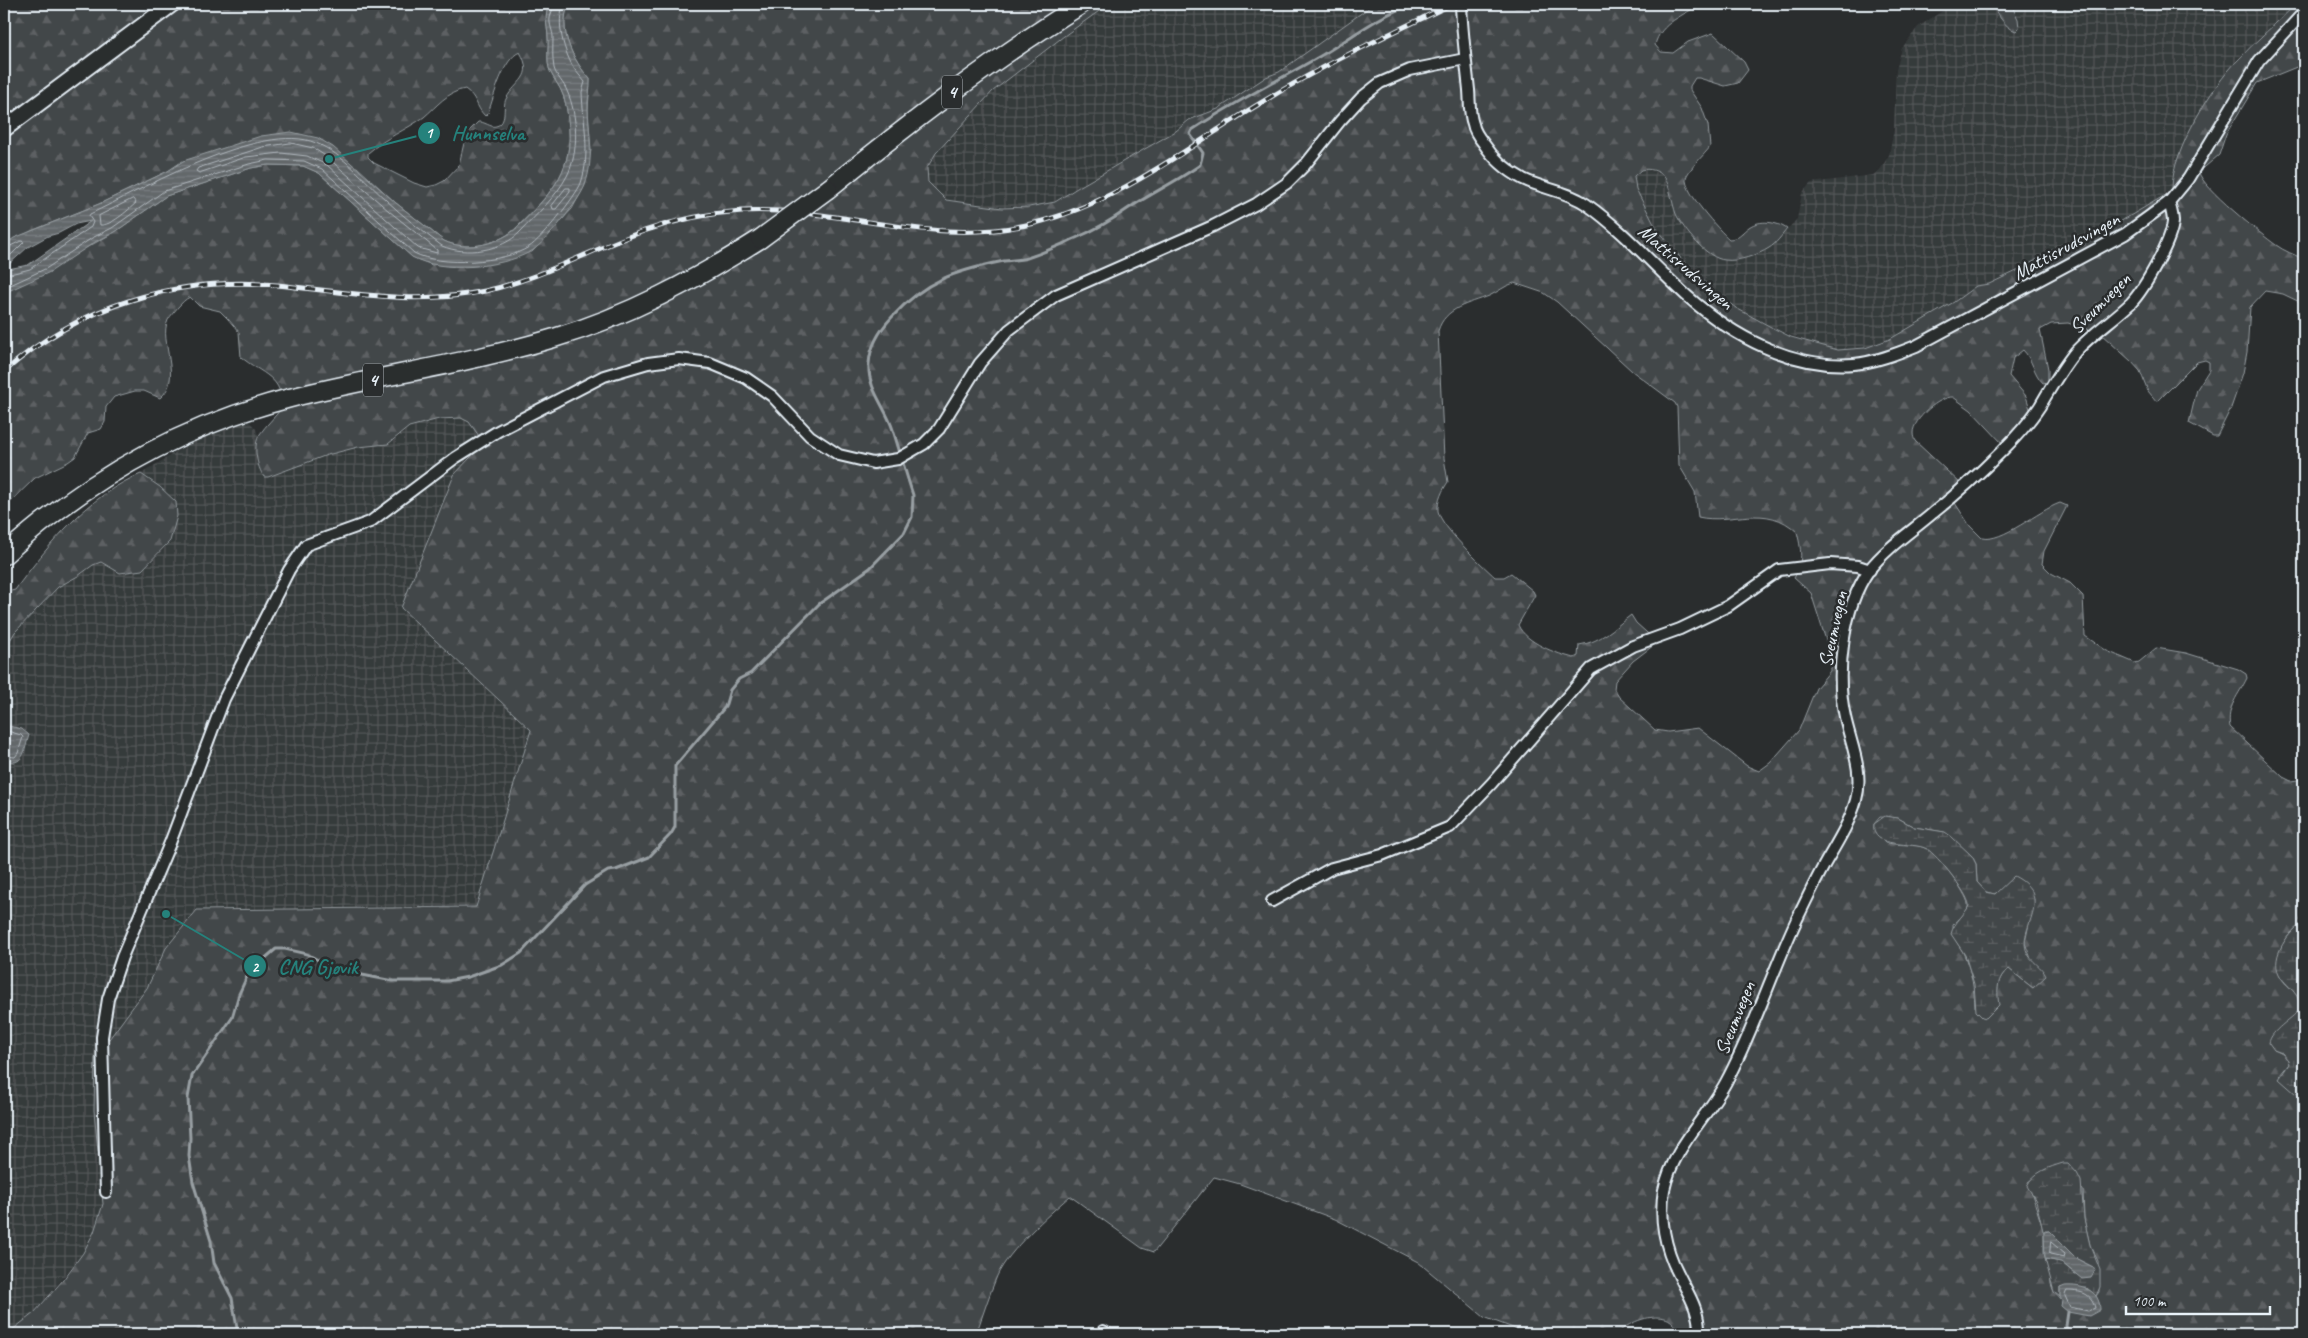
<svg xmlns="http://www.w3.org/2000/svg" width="2308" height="1338" font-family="Caveat,sans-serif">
<defs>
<pattern id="industrial-grid" width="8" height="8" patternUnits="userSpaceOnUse" patternTransform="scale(1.25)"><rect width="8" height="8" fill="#363a3b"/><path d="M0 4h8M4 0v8" fill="none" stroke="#535758"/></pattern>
<pattern id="forest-firs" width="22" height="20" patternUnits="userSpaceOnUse" patternTransform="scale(1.25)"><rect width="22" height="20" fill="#424648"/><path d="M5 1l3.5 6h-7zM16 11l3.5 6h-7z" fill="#5d6163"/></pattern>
<pattern id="wetland-marsh" width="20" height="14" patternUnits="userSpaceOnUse" patternTransform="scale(1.25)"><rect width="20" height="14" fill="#424648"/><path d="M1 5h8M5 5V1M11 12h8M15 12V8" fill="none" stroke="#5d6163"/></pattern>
<pattern id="water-rules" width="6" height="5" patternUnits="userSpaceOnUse" patternTransform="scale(1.25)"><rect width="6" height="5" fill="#63686b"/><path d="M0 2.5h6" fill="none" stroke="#797e81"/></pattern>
</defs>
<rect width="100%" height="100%" fill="#2a2d2e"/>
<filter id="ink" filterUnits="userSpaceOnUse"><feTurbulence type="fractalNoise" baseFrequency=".02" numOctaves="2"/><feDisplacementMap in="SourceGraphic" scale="10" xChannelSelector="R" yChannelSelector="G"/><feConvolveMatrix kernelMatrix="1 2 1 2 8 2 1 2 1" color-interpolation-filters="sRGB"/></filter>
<g filter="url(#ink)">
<g fill="url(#industrial-grid)">
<polygon points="1109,4 1374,4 1279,72 1266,78 1218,109 1189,120 1176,131 1055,202 1029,207 1002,208 946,200 933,189 928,181 927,168 936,153 993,91 1064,36"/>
<polygon points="1953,4 1991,4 1999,17 2012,29 2018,19 2011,4 2296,4 2238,58 2172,179 2172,188 2152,204 2144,207 2126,219 2088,233 1989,284 1976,286 1954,302 1890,339 1865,348 1838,350 1817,345 1771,327 1736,308 1683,261 1655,226 1636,189 1635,176 1645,169 1661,174 1666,181 1677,216 1689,234 1733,260 1754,255 1770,248 1797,219 1802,193 1811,183 1873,175 1880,170 1889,155 1894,129 1896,70 1902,48 1918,27"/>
<polygon points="461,418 469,422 484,443 466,461 401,608 531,730 476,907 197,910 166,948 147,988 95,1058 94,1110 103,1204 94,1232 83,1253 34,1313 14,1330 4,1334 4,760 13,763 26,731 4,725 4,650 15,632 58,587 78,576 93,565 101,562 120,573 142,570 163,550 170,541 176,502 160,487 141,474 190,443 248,420 256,429 258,435 256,449 268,477 327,455 358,447 380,446 396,439 409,427 422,422"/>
</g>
<g fill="url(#forest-firs)" stroke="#959ca0" fill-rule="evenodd">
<path d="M4,4H549C544,19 547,22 548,37C549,48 546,62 550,71C554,80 560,86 563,95C567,106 568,117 569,129C572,175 548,195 518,226C501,244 467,252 444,241L396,203L357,167L183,161L168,171L99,204L31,231L4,245ZM520,52C535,78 516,80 506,99C502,107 508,123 496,126C491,128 484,121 478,122L466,134L459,165L444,181L436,185L427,187L414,183L374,163L368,157V153C385,138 406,130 424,117C437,106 447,92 465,89C478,98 475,106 485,116L488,113C494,97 503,58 520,52Z"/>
<path d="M569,4H1109L1064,36L993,91L936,153L927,168L928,182L946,200L1002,208L1029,207L1055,202L1077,188L1176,131L1189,120L1218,109L1266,77L1279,72L1374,4H1701C1684,15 1660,23 1655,45L1661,52L1673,53L1688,42L1713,33L1744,62L1748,70L1738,83L1725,86L1699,78H1695L1690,86V90L1702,108L1708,125L1710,147C1705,154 1687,171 1686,178C1684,192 1719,230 1729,239C1738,239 1742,232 1749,227C1760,219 1777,222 1787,229C1782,235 1776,244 1769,248C1758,255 1738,262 1725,260C1707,259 1683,229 1676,214C1672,203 1670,187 1665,178C1660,170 1648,168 1641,170L1634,176L1636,189L1655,226L1683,261L1721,297L1736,308L1771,327L1791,337L1838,350L1865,348L1890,339L1954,302L1976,286L1989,284L2021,269L2059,246L2118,223L2167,194L2172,188C2172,151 2212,86 2238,60C2256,40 2277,23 2296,4H2304V64L2257,83L2226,134L2219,155L2199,172C2201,187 2262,235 2276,245C2284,251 2295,255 2304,259V304L2283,294L2265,291L2250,307L2247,352L2243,373L2231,408L2217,436H2213L2189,423L2197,389L2209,370V362L2205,360L2197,362L2157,402L2148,391L2140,371L2131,361L2101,334L2068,323L2051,324L2040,330L2048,369V382L2043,383C2033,373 2033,360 2023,350L2013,358L2009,376L2026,396L2030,409L2006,440L2002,443L1971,410L1953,397C1940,396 1913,419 1913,433C1913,436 1914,439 1915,441L1961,484L1954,499L1955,503L1970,526L1982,538C2002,543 2039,510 2060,503L2067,506L2044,551L2042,564L2051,573L2070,583L2083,596L2085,636L2107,651L2135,663L2139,662L2156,648L2186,653L2238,669L2246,674L2247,678C2239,695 2226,707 2230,727L2283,777L2291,781L2304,779V922C2286,933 2274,953 2280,975C2283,986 2306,995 2299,1011C2294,1020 2284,1026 2276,1032L2274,1050C2281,1053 2288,1056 2289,1064L2280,1075L2300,1093L2304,1088V1334H1706L1692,1330L1678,1332L1677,1327C1674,1324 1670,1319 1665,1318C1649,1314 1627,1323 1617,1334H1523L1513,1328L1484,1317L1418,1262L1335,1219L1240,1184L1214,1177L1154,1252L1142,1248L1070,1196C1048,1215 1009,1250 997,1276C989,1295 983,1315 976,1334H7L34,1313L63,1280L83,1253L94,1232L103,1204L94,1110L95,1058L147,988L166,948L197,910L476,907L531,730L401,608L454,475L484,443L469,422L461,418L439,419L409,427L388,444L358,447L327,455L268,477H264C257,467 252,445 260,434C266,425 275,417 281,409C285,377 261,374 241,357L239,332L228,319L220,311L199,306L190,297C185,299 182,303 178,307C175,311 171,315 168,320C158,342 184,378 160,398L144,391H135L114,397L106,407L105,422L101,429L88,433L75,457L68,462L35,478L4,508V293L115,232L166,196L251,168L268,165L303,166L319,173L412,257L432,265L532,252L572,209L585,185L591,150L588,110L590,79C573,61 557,29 569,4ZM1514,283L1544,293L1557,302L1632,371L1675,403L1677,407L1679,465L1695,492L1698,517C1732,525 1766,502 1797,532C1801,548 1804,563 1794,578L1811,593L1830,653V671L1816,688L1799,730L1770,763L1759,771L1747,766L1698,728L1668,732L1655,730L1619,697L1614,689L1615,681L1633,661L1654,645L1656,641L1636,623L1631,615C1614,628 1601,642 1579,645L1578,656L1574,658C1557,654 1526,643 1518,625L1535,595L1533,591L1511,573L1504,577H1495C1482,565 1441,527 1438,511C1437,501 1443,489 1448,482L1444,458L1438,331C1445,307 1469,304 1489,296C1498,292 1504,286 1514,283ZM1880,817L1898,818L1914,827L1944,832L1972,856L1976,864L1977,882L1986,892L1994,894L1998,892L2034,899L2025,943L2030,956L2033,988L2009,969C1996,977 1997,992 1998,1005L1975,1007C1974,988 1972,974 1965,957C1959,942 1953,943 1953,925C1957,920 1970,911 1968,904C1967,893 1937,854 1927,849C1915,842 1897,847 1885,842L1874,828V824ZM2046,1169L2083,1190L2084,1219L2090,1245L2098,1261L2099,1292L2096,1296L2100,1305L2062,1301L2054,1292L2051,1284L2050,1271L2044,1254V1232L2028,1182Z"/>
<path d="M1991,4H2011L2018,19L2019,28L2016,31C2005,28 1997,13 1991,4Z"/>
<path d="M141,474L160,487L176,502L177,516L170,541L142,570L120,573L101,562L93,565L78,576L58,587L15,632L4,650V599L11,591L15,590C46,547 91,493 141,474Z"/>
</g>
<g fill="url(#wetland-marsh)" stroke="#959ca0">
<path d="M1885,816L1898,818L1914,827L1945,832L1952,837L1972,856L1976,864L1977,882L1986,892L1995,894L2014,876C2057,898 2016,928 2027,952C2031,962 2042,966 2046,976L2033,988L2009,969C1996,977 1997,992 1999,1005L1986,1018L1982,1017L1976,1011L1974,984L1965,955L1951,934C1953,923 1969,910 1969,905C1968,893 1937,855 1927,849C1914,841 1870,850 1874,824Z"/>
<path d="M2304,922V1088L2296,1094L2279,1079L2289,1064L2288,1060L2282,1053L2274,1050L2269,1043C2271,1030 2291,1020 2299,1010C2302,993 2286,987 2279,974C2270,956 2289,931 2304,922Z"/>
<path d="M2063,1163H2068L2077,1173L2081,1181L2084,1219L2090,1245L2100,1270V1287L2096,1296L2087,1288H2060V1297L2054,1292L2045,1259L2061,1262L2075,1274L2093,1267L2077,1259L2049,1231H2043L2036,1201L2027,1186C2033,1172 2050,1167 2063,1163Z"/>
</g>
<g fill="url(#water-rules)" stroke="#989fa3" fill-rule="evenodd">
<path d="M549,4H569C557,29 573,61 590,79C591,89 587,99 588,109C589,135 594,160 585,185C580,200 544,245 530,252C500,268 442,273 412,257L319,173L303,166L268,165L251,168L166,196L115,232L95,242L50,272L4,293V245L14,238L99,204L168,171L183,161L261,136L291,132L318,138L333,147L396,203L444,241C467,252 501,244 519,226C548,195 572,175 569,129C568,117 567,106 563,95C560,86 554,80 550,71C546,62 549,48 548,37C547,22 544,19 549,4ZM91,221L28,265L8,269L7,266L28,247L48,236L59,233L76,224Z"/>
<path d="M4,725L22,729L29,735C24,751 24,768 4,760Z"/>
<polygon points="2049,1231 2077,1259 2093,1267 2095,1271 2091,1278 2082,1279 2061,1262 2045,1259 2044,1232"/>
<path d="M2065,1286C2081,1285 2100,1289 2100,1310L2089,1316L2068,1312L2061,1306L2062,1301L2060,1297V1288Z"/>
</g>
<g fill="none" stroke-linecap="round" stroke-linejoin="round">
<g stroke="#b3bac0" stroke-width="1">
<polygon points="291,143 313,148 327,157 389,211 437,250 437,253 418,248 327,165 307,156 281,153 246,157 199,173 196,171 198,168 263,147"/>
<polygon points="566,188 570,188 570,192 556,209 553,209 552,206"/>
<path d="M133,199L136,203C127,211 111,226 100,225L99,216Z"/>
<polyline points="4,249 21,241 24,242 4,262"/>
<path d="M4,271L10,274L30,269L91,227L93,222L89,216L90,214C141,190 262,120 316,143C343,154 365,181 386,200C403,216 423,232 442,246C465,256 502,251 520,232C536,215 556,197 567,176C579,153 578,115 567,91C564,83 556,76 554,68C552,58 553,47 553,37C553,31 549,25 550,18C551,13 553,9 554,4"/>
<path d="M4,288L47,268L92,238L112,228L164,191L249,164L268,160L304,161L322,169L414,253C440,267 504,263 529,247C541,240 576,196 581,183C591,154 583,122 582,92L585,82C582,78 578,74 575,70C564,53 555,22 564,4"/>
<polyline points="4,730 21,735 23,737 18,753 15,757 4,756"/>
<polygon points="2051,1242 2065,1254 2064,1257 2050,1254"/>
<path d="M2067,1291C2081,1291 2092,1293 2095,1308L2088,1311L2070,1307L2065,1296Z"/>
</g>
<g stroke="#989fa3" stroke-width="3">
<path d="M238,1334L232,1298L214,1263L211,1241L193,1182L189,1156L190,1138L188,1098L192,1076L232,1018L239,994L249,972L276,949H285L307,954L327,965L357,974L393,981H447L468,977L502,965L521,953L585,885L608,871L616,870L649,857L671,834L675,827V766L725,707L730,690L739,679L751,673L819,604L870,568L904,533L912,517L913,495C906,474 900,452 893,430C886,407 867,389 869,364C870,346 880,330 892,317C926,280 955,271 1004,261C1012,260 1020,260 1027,258C1043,253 1060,245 1076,238C1095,230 1112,220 1129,208C1152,193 1177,181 1200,165L1203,153L1190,134L1192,130C1234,102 1279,80 1322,55C1352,37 1379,15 1413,4"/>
<polyline points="2068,1334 2066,1326 2068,1312"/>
</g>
<defs>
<g id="minor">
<path d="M1461,4C1462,33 1466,61 1469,90C1470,101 1469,114 1473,124C1474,131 1480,139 1484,144C1493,158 1508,171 1523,179C1543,189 1567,191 1586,204C1623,230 1653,265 1687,296C1732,336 1792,369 1854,364C1875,362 1896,354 1916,346L2125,234L2169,202L2188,179L2259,61L2304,12"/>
<polyline points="1272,901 1332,868 1382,855 1450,827 1492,783 1591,669 1633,646 1680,629 1728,606 1779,570 1830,564 1858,566 1870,570"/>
<polyline points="106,1192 102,1037 108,999 122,957 170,843 224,699 289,570 306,545 370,522 455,458 498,431 604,376 648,363 679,359 710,363 746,378 772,396 810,436 839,455 873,463 898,459 924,444 939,429 980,363 1009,330 1056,295 1213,226 1256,204 1287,183 1305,165 1340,121 1361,98 1380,83 1410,70 1465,59"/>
<polyline points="1103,1331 1108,1334"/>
<path d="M1699,1334C1700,1310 1688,1294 1678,1273C1665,1248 1659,1218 1664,1190C1673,1147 1706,1119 1726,1082C1754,1030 1772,972 1797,919C1807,899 1816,879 1827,860C1838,841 1850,822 1856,800C1864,771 1851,745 1845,717C1835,673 1843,607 1869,570C1886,548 1912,531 1933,513C1957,494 1980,473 2002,451C2016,437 2029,423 2040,406C2051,387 2062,368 2076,351C2093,333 2113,320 2131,303C2145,288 2171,242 2173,222C2173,215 2171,209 2169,202"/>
</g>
<polyline id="secondary" points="4,129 172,4"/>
<g id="trunk">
<path d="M828,189C910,123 993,59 1082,4"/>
<path d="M4,555C86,480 181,426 290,398C377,376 467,364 554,338C628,316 695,280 760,239"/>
</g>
</defs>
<use href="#minor" stroke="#e8f1f8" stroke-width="14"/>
<use href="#secondary" stroke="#e8f1f8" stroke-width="19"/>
<use href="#trunk" stroke="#e8f1f8" stroke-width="21"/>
<use href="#minor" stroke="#2a2d2e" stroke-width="10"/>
<use href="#secondary" stroke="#2a2d2e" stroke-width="15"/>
<use href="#trunk" stroke="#2a2d2e" stroke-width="18"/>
<defs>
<path id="rail" d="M4,372C79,305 178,276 277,285C347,292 414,306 485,291C540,279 590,250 644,231C676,220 709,213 742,211C844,206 931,249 1035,223C1120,202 1186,148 1259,104C1321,66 1387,35 1452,4"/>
</defs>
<use href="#rail" stroke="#e8f1f8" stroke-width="5"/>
<use href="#rail" stroke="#2a2d2e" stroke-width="3" stroke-dasharray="9" stroke-linecap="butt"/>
<defs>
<polyline id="trunk-bridge" points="760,239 828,189"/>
</defs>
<use href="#trunk-bridge" stroke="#e8f1f8" stroke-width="21" stroke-linecap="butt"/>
<use href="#trunk-bridge" stroke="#2a2d2e" stroke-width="18"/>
</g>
</g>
<g text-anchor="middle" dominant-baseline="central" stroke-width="5" stroke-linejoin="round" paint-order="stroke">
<g fill="#2a2d2e" stroke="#afb6bb" stroke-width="1">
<rect x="942" y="75.5" width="20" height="33" rx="4"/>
<rect x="363" y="363.5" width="20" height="33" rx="4"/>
</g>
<g font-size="19" font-weight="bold" fill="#e8f1f8">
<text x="952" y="92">4</text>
<text x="373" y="380">4</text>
</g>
<g font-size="20" fill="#e8f1f8" stroke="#2a2d2e">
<text transform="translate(2066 246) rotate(-29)">Mattisrudsvingen</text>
<text transform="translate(1686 267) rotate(41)">Mattisrudsvingen</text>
<text transform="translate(2100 303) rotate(-45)">Sveumvegen</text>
<text transform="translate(1833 629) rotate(-78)">Sveumvegen</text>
<text transform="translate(1735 1018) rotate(-68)">Sveumvegen</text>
</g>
</g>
<path fill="none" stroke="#25827c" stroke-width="2" d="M329 159L429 133M166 914L255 966"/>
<g fill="#25827c" stroke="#2a2d2e" stroke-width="2">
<circle cx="329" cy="159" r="5"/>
<circle cx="166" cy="914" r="5"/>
<circle cx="429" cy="133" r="12"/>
<circle cx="255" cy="966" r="12"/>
</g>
<g font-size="15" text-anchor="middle" font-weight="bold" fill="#fff">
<text x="429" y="138">1</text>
<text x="255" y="972">2</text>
</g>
<g font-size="21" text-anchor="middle" font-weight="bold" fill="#25827c" stroke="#2a2d2e" stroke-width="5" stroke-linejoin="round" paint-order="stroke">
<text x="488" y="140">Hunnselva</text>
<text x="318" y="974">CNG Gjøvik</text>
</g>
<rect width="2308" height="1338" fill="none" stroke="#2a2d2e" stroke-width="20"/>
<rect x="10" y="10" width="2288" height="1318" fill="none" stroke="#e8f1f8" stroke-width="2" filter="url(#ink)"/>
<path d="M2126 1306v8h144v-8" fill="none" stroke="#e8f1f8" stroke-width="2.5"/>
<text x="2133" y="1306" font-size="15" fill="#e8f1f8" stroke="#2a2d2e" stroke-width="4" paint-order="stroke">100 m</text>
</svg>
